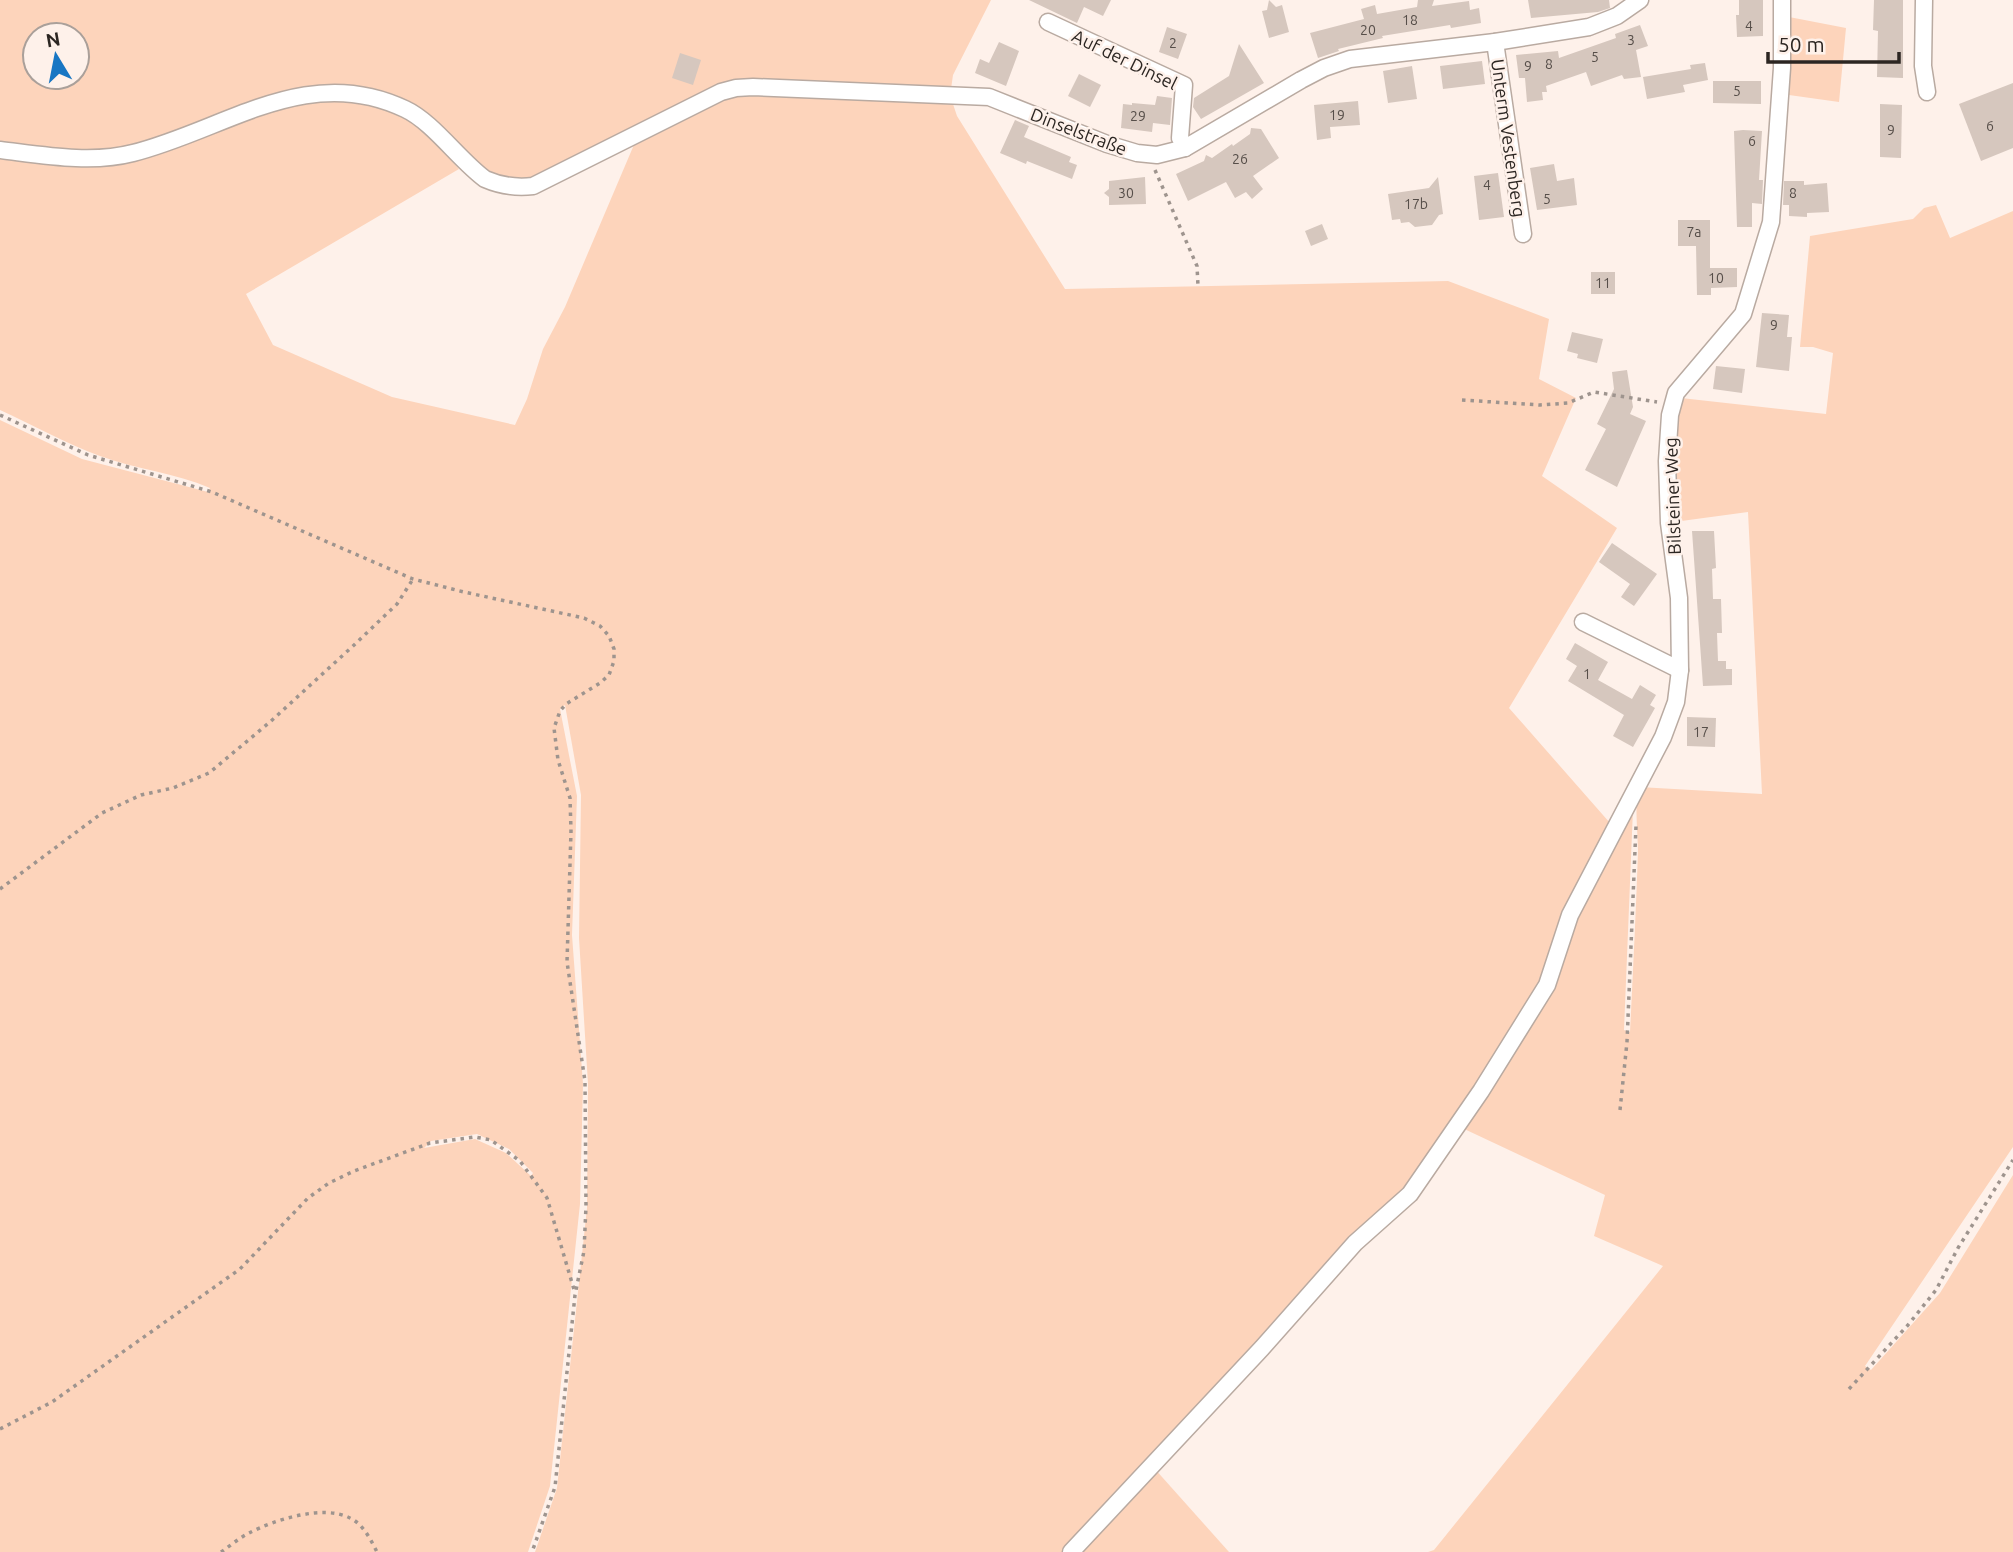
<svg xmlns="http://www.w3.org/2000/svg" width="2013" height="1552" font-family="Ubuntu,sans-serif">
<rect width="100%" height="100%" fill="#fef1ea"/>
<g fill="#fdd4bb" fill-rule="evenodd">
<path d="M0,0H991L953,75L951,89L734,82L713,89L567,166L530,182L512,183L487,174L467,158L436,126L407,103L363,91L324,86L280,92L281,107L318,98L348,99L413,116L459,169L246,294L273,345L392,397L515,425L527,399L543,349L565,307L636,140L731,95L953,104L957,116L1065,289L1448,281L1549,319L1539,379L1576,398L1542,476L1617,528L1509,708L1610,823L1565,912L1546,979L1403,1199L1351,1241L1320,1273L1258,1348L1066,1552H535L557,1488L587,1208L588,1084L579,938L581,795L565,705L560,709L577,796L572,935L583,1084L580,1204L550,1486L528,1552H0V420L82,459L208,492L210,488C175,473 136,469 100,456C65,443 33,425 0,410V157L116,164L179,142L176,135L116,154L0,146ZM35,35H77V77H35ZM477,1134L509,1149L533,1173L531,1176L506,1153L475,1139L424,1148L431,1141Z"/>
<polygon points="1789,17 1846,28 1839,102 1789,95"/>
<path d="M1936,205L1950,238L2013,211V1147L1865,1366L1871,1370L1940,1293L2013,1175V1552H1428L1434,1550L1663,1266L1594,1236L1605,1195L1460,1127L1555,980L1574,917L1633,809L1624,1030L1630,1032C1633,972 1636,911 1638,851C1638,835 1634,800 1639,787L1762,794L1748,512L1674,522L1672,459L1681,398L1826,414L1833,353L1813,347H1800L1810,236L1913,219L1924,208Z"/>
<polygon points="1154,1468 1229,1552 1075,1552"/>
</g>
<g fill="#d6c7be">
<polygon points="1029,0 1111,0 1103,16 1084,7 1077,23"/>
<polygon points="1269,0 1276,7 1282,5 1289,32 1269,38 1262,11 1267,10"/>
<polygon points="1418,0 1434,0 1432,6 1469,1 1470,10 1479,8 1481,23 1451,28 1450,25 1382,36 1383,38 1338,49 1339,51 1318,58 1310,33 1364,19 1361,9 1375,5 1377,14 1417,7"/>
<polygon points="1528,0 1609,0 1610,8 1598,12 1531,18"/>
<polygon points="1739,0 1763,0 1763,36 1737,37 1736,15 1739,15"/>
<polygon points="1874,0 1903,0 1903,78 1877,77 1878,31 1873,30"/>
<polygon points="1640,25 1648,46 1636,50 1641,77 1624,79 1622,75 1591,86 1586,72 1546,86 1547,92 1542,92 1543,100 1527,102 1525,78 1519,78 1516,55 1558,51 1559,58 1616,38 1615,34"/>
<polygon points="1167,27 1187,34 1178,59 1159,52"/>
<polygon points="999,42 1019,51 1006,86 975,73 980,59 989,63"/>
<polygon points="1239,44 1264,83 1201,119 1193,107 1194,98 1229,76"/>
<polygon points="680,53 701,60 693,85 672,78"/>
<polygon points="1482,61 1485,84 1443,89 1440,66"/>
<polygon points="1705,63 1708,80 1683,85 1685,92 1647,99 1643,77 1691,69 1690,65"/>
<polygon points="1412,66 1417,99 1388,103 1383,71"/>
<polygon points="1079,74 1101,85 1090,107 1068,96"/>
<polygon points="1713,81 1761,81 1761,104 1713,103"/>
<polygon points="2013,83 2013,148 1981,161 1959,104"/>
<polygon points="1157,96 1172,98 1170,125 1153,123 1152,132 1121,128 1123,104 1132,105 1132,103 1155,105"/>
<polygon points="1358,101 1360,125 1330,127 1331,138 1317,140 1314,105"/>
<polygon points="1880,104 1902,105 1901,158 1880,157"/>
<polygon points="1015,120 1029,126 1024,137 1071,157 1069,162 1077,165 1072,179 1027,161 1026,164 1000,153"/>
<polygon points="1251,128 1261,129 1279,158 1253,176 1263,189 1252,199 1246,192 1235,198 1226,182 1188,201 1176,174 1204,161 1206,155 1212,158 1232,144 1233,146 1250,134"/>
<polygon points="1743,130 1762,131 1759,180 1763,180 1762,204 1752,203 1752,227 1737,227 1734,131"/>
<polygon points="1554,164 1557,181 1574,178 1577,205 1537,210 1530,168"/>
<polygon points="1498,173 1504,217 1479,220 1474,176"/>
<polygon points="1145,177 1146,204 1109,205 1109,197 1104,193 1109,189 1109,181"/>
<polygon points="1438,177 1443,214 1439,215 1432,225 1415,227 1409,222 1401,223 1400,219 1392,220 1388,194 1429,188"/>
<polygon points="1784,181 1804,181 1804,185 1827,183 1829,212 1807,213 1807,217 1789,216 1789,205 1783,205"/>
<polygon points="1678,220 1710,220 1710,268 1737,268 1737,287 1711,288 1711,295 1697,295 1696,246 1678,246"/>
<polygon points="1322,224 1328,239 1311,246 1305,231"/>
<rect x="1591" y="272" width="24" height="22"/>
<polygon points="1762,313 1789,315 1787,337 1792,337 1789,371 1756,367"/>
<polygon points="1572,332 1603,339 1597,363 1577,358 1578,354 1567,351"/>
<polygon points="1716,366 1745,369 1742,393 1713,389"/>
<polygon points="1627,370 1633,407 1630,414 1646,421 1617,487 1585,470 1606,429 1597,424 1614,389 1612,372"/>
<polygon points="1692,531 1714,531 1716,568 1712,569 1713,599 1721,599 1722,633 1717,633 1718,661 1726,661 1726,669 1732,669 1732,685 1703,686"/>
<polygon points="1612,543 1657,574 1634,606 1621,597 1630,584 1599,562"/>
<polygon points="1575,643 1608,662 1598,680 1632,699 1640,685 1656,695 1650,705 1655,708 1633,747 1613,736 1624,715 1568,681 1577,666 1566,659"/>
<polygon points="1687,717 1716,718 1715,747 1687,746"/>
</g>
<g fill="none" stroke-linecap="round" stroke-linejoin="round">
<defs>
<g id="minor">
<polyline points="1924,0 1923,66 1927,92"/>
<polyline points="1048,22 1184,85 1180,138 1185,148"/>
<polyline points="1495,42 1523,234"/>
<path d="M0,150C42,155 91,164 133,153C225,130 307,62 405,109C433,122 459,160 485,179C501,186 516,188 533,186L721,92L736,88L753,87L989,97L1107,144L1137,153L1157,155L1185,148L1301,80L1324,68L1350,59L1495,42L1589,27L1617,16L1640,0"/>
<polyline points="1583,622 1680,670"/>
<polyline points="1071,1552 1262,1348 1355,1243 1410,1194 1481,1091 1547,985 1570,915 1663,737 1676,702 1680,670 1679,598 1669,523 1667,461 1670,415 1676,393 1743,314 1771,222 1782,68 1782,0"/>
</g>
</defs>
<use href="#minor" stroke="#b9aaa1" stroke-width="19"/>
<g stroke="#9e948e" stroke-width="3.5" stroke-dasharray="3.5 5" stroke-linecap="butt">
<polyline points="1155,170 1197,266 1198,286"/>
<polyline points="1462,400 1540,405 1568,403 1594,392 1657,402"/>
<polyline points="0,415 88,455 212,492 413,579 464,592 584,618 600,626 609,636 614,649 614,661 609,675 600,683 566,704 560,711 554,728 558,760 570,798 571,831 567,962 585,1081 586,1206 584,1251 575,1295 555,1487 532,1552"/>
<polyline points="0,889 102,813 141,795 173,788 209,773 270,722 353,646 397,604 413,579"/>
<polyline points="1620,1110 1627,1042 1636,826"/>
<polyline points="1849,1389 1908,1325 1936,1290 1958,1248 2013,1160"/>
<polyline points="0,1429 52,1402 240,1269 308,1198 329,1183 354,1171 430,1143 475,1137 491,1140 520,1161 547,1198 575,1293"/>
<path d="M221,1552C230,1546 239,1538 249,1533C274,1520 323,1504 350,1518C363,1524 371,1540 377,1552"/>
</g>
<use href="#minor" stroke="#fff" stroke-width="16"/>
</g>
<g text-anchor="middle" dominant-baseline="central" stroke-width="5" stroke-linejoin="round" paint-order="stroke">
<g font-size="14" fill="#564e49">
<text x="1410" y="20">18</text>
<text x="1749" y="26">4</text>
<text x="1368" y="30">20</text>
<text x="1631" y="40">3</text>
<text x="1173" y="43">2</text>
<text x="1595" y="57">5</text>
<text x="1549" y="64">8</text>
<text x="1528" y="66">9</text>
<text x="1737" y="91">5</text>
<text x="1337" y="115">19</text>
<text x="1138" y="116">29</text>
<text x="1990" y="126">6</text>
<text x="1891" y="130">9</text>
<text x="1752" y="141">6</text>
<text x="1240" y="159">26</text>
<text x="1487" y="185">4</text>
<text x="1126" y="193">30</text>
<text x="1793" y="193">8</text>
<text x="1547" y="199">5</text>
<text x="1416" y="204">17b</text>
<text x="1694" y="232">7a</text>
<text x="1716" y="278">10</text>
<text x="1603" y="283">11</text>
<text x="1774" y="325">9</text>
<text x="1587" y="674">1</text>
<text x="1701" y="732">17</text>
</g>
<g font-size="18" fill="#2c2622" stroke="#fef1ea">
<text transform="translate(1125 59) rotate(26)">Auf der Dinsel</text>
<text transform="translate(1079 131) rotate(21)">Dinselstraße</text>
<text transform="translate(1509 138) rotate(82)">Unterm Vestenberg</text>
<text transform="translate(1672 496) rotate(-92)">Bilsteiner Weg</text>
</g>
</g>
<g transform="translate(56 56) rotate(350)"><circle r="33" fill="#fef1ea" stroke="#aaa09a" stroke-width="2"/>
<path d="M0-5L12 26L0 18L-12 26Z" fill="#1876c3"/>
<text y="-10" font-size="19" font-weight="bold" text-anchor="middle" fill="#2c2622">N</text>
</g>
<path d="M1768 52v10h131v-10" fill="none" stroke="#2c2622" stroke-width="3.5"/>
<text x="1778" y="52" font-size="21" fill="#2c2622" stroke="#fef1ea" stroke-width="5" paint-order="stroke">50 m</text>
</svg>
